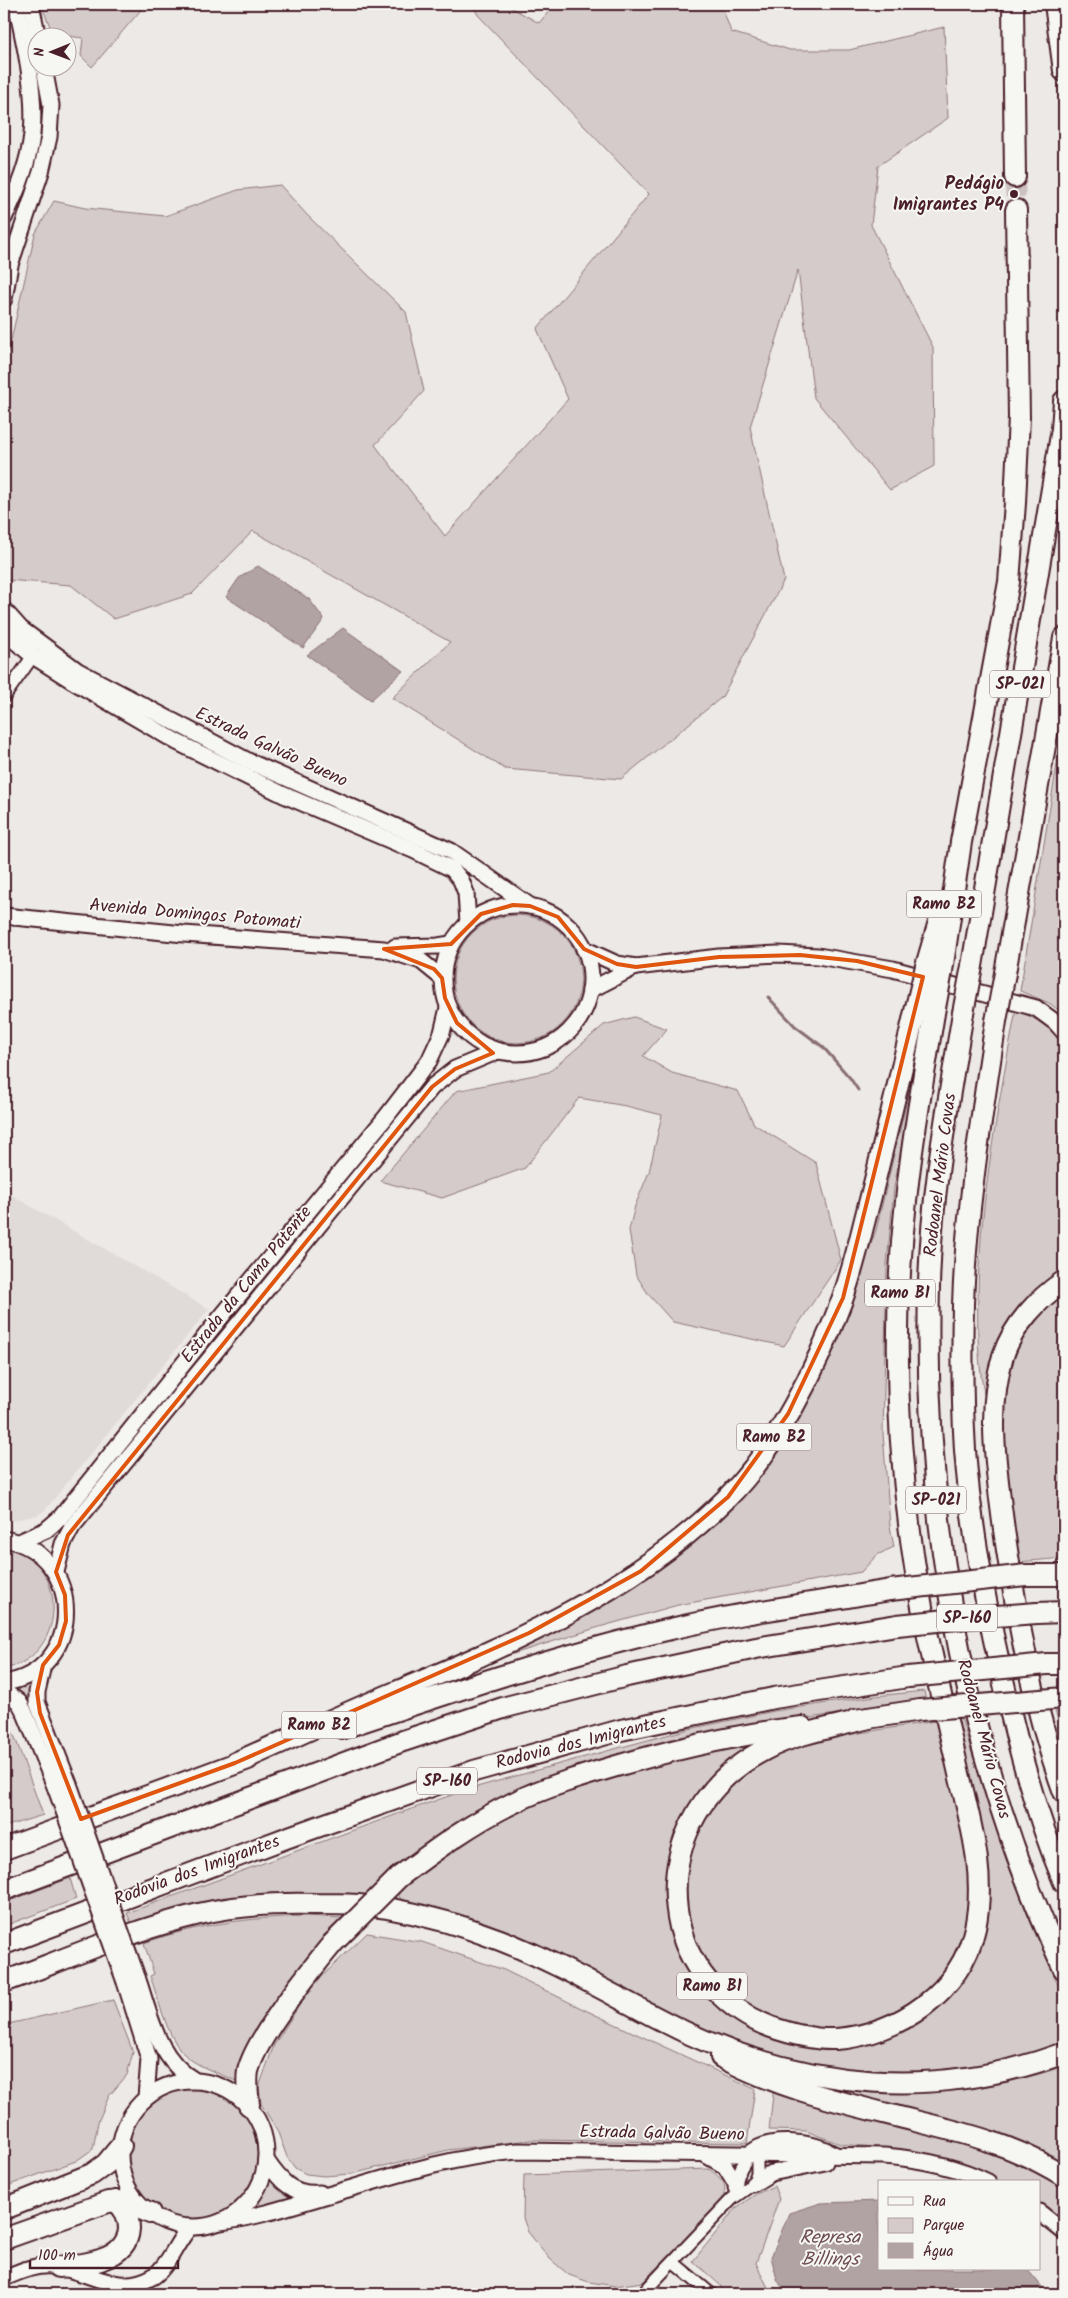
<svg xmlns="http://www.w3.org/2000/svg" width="1068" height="2298" font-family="Kalam,sans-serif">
<rect width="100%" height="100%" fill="#ece9e6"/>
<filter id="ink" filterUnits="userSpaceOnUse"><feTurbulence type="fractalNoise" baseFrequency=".02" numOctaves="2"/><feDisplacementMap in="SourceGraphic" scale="10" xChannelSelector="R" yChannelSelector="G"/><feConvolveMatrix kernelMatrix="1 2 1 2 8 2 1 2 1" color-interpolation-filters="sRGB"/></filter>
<g filter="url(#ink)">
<polygon fill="#e0dad8" points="4,1191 209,1309 45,1510 38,1515 11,1521 4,1519"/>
<g fill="#d4cbca" stroke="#8f757a">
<polygon points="47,4 146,4 92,67 81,56 83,38 53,34 43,9"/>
<polygon points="472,4 505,4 539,23 550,10 539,4 721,4 731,32 790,50 849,50 944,27 948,118 878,166 871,225 933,347 934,466 890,490 814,398 798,270 750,427 784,580 722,697 621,779 505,769 392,698 450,642 253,531 192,594 114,619 71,585 6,580 4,575 4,371 35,234 54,201 85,208 165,216 238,190 280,185 307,215 406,312 424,391 375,445 445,536 568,399 537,329 649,194 478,15"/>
<polygon points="1064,721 1064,1014 1049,1003 1020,991"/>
<circle cx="517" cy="979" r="64"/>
<path d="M1016,1010C1037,1019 1052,1027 1064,1047V1268C1017,1301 993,1336 984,1394C976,1351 977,1308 979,1265C984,1179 1000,1095 1016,1010Z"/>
<polygon points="634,1017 667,1029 643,1056 672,1073 738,1091 754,1124 816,1163 841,1260 784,1346 673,1322 649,1295 636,1275 629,1230 635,1206 649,1172 662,1115 626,1106 579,1098 525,1168 442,1198 380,1181 456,1091 549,1072 604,1025"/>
<polygon points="918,1054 894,1188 887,1264 883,1433 890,1526 894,1547 877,1555 861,1572 678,1605 596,1628 456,1672 731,1503 853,1295 876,1230"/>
<path d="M1064,1293V1558L1019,1562C1010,1499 989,1397 1021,1340C1031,1322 1047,1305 1064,1293Z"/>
<path d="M4,1547C67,1555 72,1655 4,1669Z"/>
<polygon points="34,1681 34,1710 32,1711 18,1691 22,1687"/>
<path d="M924,1691L926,1700L797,1720L629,1755L384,1879L364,1897C277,1891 215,1897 131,1923L127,1913L403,1812L466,1790L577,1759L689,1729L774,1711L875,1696Z"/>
<polygon points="1064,1711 1064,1733 1055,1712"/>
<polygon points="4,1714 16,1740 43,1815 4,1827"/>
<path d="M961,1718L1004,1854L1028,1916L1064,1998V2046L1018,2064L885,2079L762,2055L402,1903L398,1893L407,1882L445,1853L500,1820L558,1792L640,1765L768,1741L678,1842L691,1965L804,2044L941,2004C1024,1915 979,1820 952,1719Z"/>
<polygon points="935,1721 948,1755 977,1880 960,1959 917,2008 844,2034 767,2020 719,1984 703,1962 689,1932 684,1897 686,1865 692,1838 724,1786 774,1753 828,1738"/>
<polygon points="70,1878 76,1899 4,1926 4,1903"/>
<path d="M305,1916L342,1918L323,1936L324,1940L236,2081C219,2073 194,2066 182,2052C166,2034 158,1997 150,1976L154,1974L144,1943C197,1924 249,1918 305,1916Z"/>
<polygon points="367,1933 422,1942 504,1970 585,2010 755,2089 747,2143 530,2140 448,2150 352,2174 324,2176 306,2174 295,2168 287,2157 277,2130 261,2104 259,2087 274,2045 311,1987"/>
<polygon points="113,2000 133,2052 127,2075 109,2096 98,2122 93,2149 76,2161 4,2187 4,2025"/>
<path d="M1064,2066V2169L819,2087C903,2100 984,2094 1064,2066Z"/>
<polygon points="774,2086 976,2145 1021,2162 1064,2186 1064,2224 1039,2204 1039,2182 1002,2182 943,2158 922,2153 900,2149 840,2144 806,2131 769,2130"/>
<circle cx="192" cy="2155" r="66"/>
<path d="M709,2169C725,2181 730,2186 719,2204L643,2282L615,2286L589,2282L569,2275L550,2259L528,2232L523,2218L524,2175Z"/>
<polygon points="271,2174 301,2197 266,2207 260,2206 259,2202 268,2185"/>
<polygon points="774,2186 779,2199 756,2263 771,2294 724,2294 720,2285 693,2261 736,2208 756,2194"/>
</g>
<g fill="#b1a2a3" stroke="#886e73">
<polygon points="258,566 309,599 324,619 303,648 226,597 239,578"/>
<polygon points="343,628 403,671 371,700 307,655"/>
<polygon points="879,2201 879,2269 1027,2269 1048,2294 786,2294 777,2279 771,2257 789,2213 821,2203"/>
</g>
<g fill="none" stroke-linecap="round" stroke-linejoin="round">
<g stroke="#886e73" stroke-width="3">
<polyline points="768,997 795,1026 823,1047 850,1078 858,1090"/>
<polyline points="1063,1342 1064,1343"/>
</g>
<polyline stroke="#ccc1c1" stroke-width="20" stroke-dasharray="20 10" stroke-linecap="butt" points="1015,177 1016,210"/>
<defs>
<g id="street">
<polyline points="4,697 33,656"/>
<polyline points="734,2188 741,2168 749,2155"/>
<polyline points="674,2263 711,2294"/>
<polyline points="642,2294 732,2199 753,2184 757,2173 757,2155"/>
</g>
<g id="secondary">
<polyline points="31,4 38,38"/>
<path d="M4,218C17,192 29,163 32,134C36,92 25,45 16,4"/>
<polyline points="4,299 10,265 41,172 49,137 51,105 44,68"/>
<polyline points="4,610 21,629 78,671 248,761 451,851 530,906"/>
<polyline points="4,632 33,656 71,680 177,742 284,795 413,850 452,869 461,880 466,893 468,923"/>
<circle cx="517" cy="979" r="74"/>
<polyline points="4,916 184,934 384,949 421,961 442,978"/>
<polyline points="395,947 438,946 451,944"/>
<polyline points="584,949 617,964 636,967 719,957 778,954 818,956 893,969 1036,1008 1055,1022 1064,1032"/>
<polyline points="590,990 635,967"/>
<path d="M4,1539C86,1553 86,1671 4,1683"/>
<polyline points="19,1542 46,1530 60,1518 212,1328 386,1117 429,1061 442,1033 448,1008"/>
<polyline points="56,1572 63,1544 72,1527 432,1087 455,1069 498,1051"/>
<polyline points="43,1665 37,1692 37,1702 69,1784"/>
<polyline points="4,1691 19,1702 24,1711 56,1789"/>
<path d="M137,1977C150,2014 157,2059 194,2080"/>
<polyline points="125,1982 149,2059 146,2098"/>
<circle cx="193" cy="2154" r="73"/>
<polyline points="706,2155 725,2166 735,2182"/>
<path d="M749,2155C767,2135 813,2142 834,2154"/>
<path d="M266,2160C280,2181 293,2196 320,2193"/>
<polyline points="753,2184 771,2173 825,2162"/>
<polyline points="1039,2212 1064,2232"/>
<path d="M220,2222C260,2217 296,2204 335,2193C395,2175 455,2156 518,2151L884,2156C920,2159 956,2166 988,2182"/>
<path d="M4,2278C19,2272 36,2264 52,2266C88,2269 116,2298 154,2276C170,2264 176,2242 190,2227"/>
</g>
<g id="highway">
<polyline points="1013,4 1015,177"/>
<polyline points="1055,4 1064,71"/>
<polyline points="926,966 940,918"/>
<polyline points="972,966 1062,429 1064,401"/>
<polyline points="942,971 961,842 1009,582 1015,503 1019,417 1016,210"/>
<polyline points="1005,973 1064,638"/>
<path d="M963,1013C948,1104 931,1194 929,1286C923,1522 964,1754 1064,1969"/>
<path d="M996,1021C982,1115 966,1210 963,1305C962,1353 962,1402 965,1450C971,1529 986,1608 1004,1684C1019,1752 1037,1818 1064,1882"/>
<path d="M1064,1281C1038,1299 1013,1325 1003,1356C986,1411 997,1474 1004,1530C1017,1618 1033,1708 1064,1792"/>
<polyline points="1026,1575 1064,1575"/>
<polyline points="1037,1613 1064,1612"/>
<polyline points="1047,1664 1064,1664"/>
<path d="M869,1718C835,1727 797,1733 766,1749C699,1783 663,1853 680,1927C691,1972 728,2011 771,2027C791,2034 815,2040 836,2039C898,2035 962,1991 975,1928C987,1872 969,1819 957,1765C941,1693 922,1620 912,1547C896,1433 893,1315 906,1201C912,1138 924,1076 934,1013"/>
<polyline points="855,1720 920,1710"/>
<path d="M343,1728C448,1693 554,1657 662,1631C737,1613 814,1603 890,1590"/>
<path d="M235,1763C287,1740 339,1716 391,1694C511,1644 633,1592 726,1499C777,1449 817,1367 842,1300C854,1268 861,1233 870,1200C886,1136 901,1072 916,1007"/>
<polyline points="4,1849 248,1759"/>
<path d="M399,1877C435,1850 473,1822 513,1803C545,1787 579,1777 613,1767C675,1749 738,1734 802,1727"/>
<polyline points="4,1890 403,1741 506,1707 627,1676 756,1648 897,1625"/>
<polyline points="4,1944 286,1838 474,1771 621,1730 774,1698 908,1677"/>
<path d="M4,1982C68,1958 132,1930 199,1914C237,1905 276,1903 315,1904C339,1904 364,1904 387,1908C426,1915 464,1926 500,1940C564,1965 623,2002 685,2032C808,2089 937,2100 1064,2053"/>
<path d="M721,2057C782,2090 849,2104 915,2121C969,2134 1017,2146 1064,2176"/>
<path d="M249,2105C248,2094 246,2082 248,2071C257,2036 309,1973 332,1944"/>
<polyline points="4,2209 92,2174 106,2164 121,2146"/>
<polyline points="4,2239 108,2202 123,2201 150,2213"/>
<path d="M58,2267C83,2265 127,2261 129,2229C129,2217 125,2209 116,2201"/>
</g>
</defs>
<use href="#street" stroke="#4a1f2b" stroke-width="15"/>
<use href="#secondary" stroke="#4a1f2b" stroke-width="19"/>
<use href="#highway" stroke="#4a1f2b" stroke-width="24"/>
<use href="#street" stroke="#f6f6f2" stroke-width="11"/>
<use href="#secondary" stroke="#f6f6f2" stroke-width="15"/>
<use href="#highway" stroke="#f6f6f2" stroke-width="20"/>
<defs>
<g id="secondary-bridge">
<polyline points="69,1784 137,1977"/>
<polyline points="56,1789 125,1982"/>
</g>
<g id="highway-bridge">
<polyline points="916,1007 926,966"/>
<polyline points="934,1013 942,971"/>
<polyline points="963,1013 972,966"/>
<polyline points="996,1021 1005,973"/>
<polyline points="890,1590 1026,1575"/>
<polyline points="897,1625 968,1618 1037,1613"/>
<polyline points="908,1677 1047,1664"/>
<polyline points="920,1710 1064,1698"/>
<polyline points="332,1944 399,1877"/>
</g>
</defs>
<use href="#secondary-bridge" stroke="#4a1f2b" stroke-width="19" stroke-linecap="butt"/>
<use href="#highway-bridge" stroke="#4a1f2b" stroke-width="24" stroke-linecap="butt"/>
<use href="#secondary-bridge" stroke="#f6f6f2" stroke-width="15"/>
<use href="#highway-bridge" stroke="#f6f6f2" stroke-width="20"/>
</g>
</g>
<path fill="none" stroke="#e0560e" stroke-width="4" stroke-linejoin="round" d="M513,905L530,906L558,917L584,949L617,964L636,967L719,957L800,955L857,961L923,977L843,1298L788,1414L728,1497L641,1571L529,1633L235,1763L81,1819L40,1713L37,1692L43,1665L59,1645L66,1621L65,1595L56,1572L68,1535L432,1087L455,1069L493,1053L457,1023L445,998L442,978L434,969L384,949L451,944L481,914Z"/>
<circle fill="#4a1f2b" stroke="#f6f6f2" stroke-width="2" cx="1014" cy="194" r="5"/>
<g text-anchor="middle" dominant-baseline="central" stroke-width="4" stroke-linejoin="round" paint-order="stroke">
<g fill="#f6f6f2" stroke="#7e6067" stroke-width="1">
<rect x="990" y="670.5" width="60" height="27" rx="4"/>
<rect x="906.5" y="890.5" width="75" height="27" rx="4"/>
<rect x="865" y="1279.5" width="70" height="27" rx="4"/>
<rect x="736.5" y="1423.5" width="75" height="27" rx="4"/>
<rect x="906" y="1486.5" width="60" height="27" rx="4"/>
<rect x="937" y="1604.5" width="60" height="27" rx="4"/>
<rect x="281.5" y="1711.5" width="75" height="27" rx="4"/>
<rect x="417" y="1767.5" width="60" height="27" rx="4"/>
<rect x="677" y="1972.5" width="70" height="27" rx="4"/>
</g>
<g font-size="16" font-weight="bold" fill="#4a1f2b">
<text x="1020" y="684">SP-021</text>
<text x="944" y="904">Ramo B2</text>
<text x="900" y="1293">Ramo B1</text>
<text x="774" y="1437">Ramo B2</text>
<text x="936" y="1500">SP-021</text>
<text x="967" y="1618">SP-160</text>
<text x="319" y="1725">Ramo B2</text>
<text x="447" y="1781">SP-160</text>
<text x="712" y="1986">Ramo B1</text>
</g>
<g font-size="18" font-weight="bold" fill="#4a1f2b" stroke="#f6f6f2" text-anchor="end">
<text x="1004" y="184">Pedágio<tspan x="1004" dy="21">Imigrantes P4</tspan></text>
</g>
<g font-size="18" fill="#4a1f2b" stroke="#f6f6f2">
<text transform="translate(271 748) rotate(25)">Estrada Galvão Bueno</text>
<text transform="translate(195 915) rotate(5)">Avenida Domingos Potomati</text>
<text transform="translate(941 1175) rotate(-83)">Rodoanel Mário Covas</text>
<text transform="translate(247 1285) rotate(-51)">Estrada da Cama Patente</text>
<text transform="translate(983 1739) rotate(75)">Rodoanel Mário Covas</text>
<text transform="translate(581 1743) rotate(-14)">Rodovia dos Imigrantes</text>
<text transform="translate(197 1871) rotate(-20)">Rodovia dos Imigrantes</text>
<text transform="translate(662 2134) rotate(1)">Estrada Galvão Bueno</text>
</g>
<g font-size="19" font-style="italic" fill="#6e4d55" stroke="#f6f6f2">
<text x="830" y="2238">Represa<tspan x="830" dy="22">Billings</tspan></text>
</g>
</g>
<rect width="1068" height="2298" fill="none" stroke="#f6f6f2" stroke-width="20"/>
<rect x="10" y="10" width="1048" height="2278" fill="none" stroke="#4a1f2b" stroke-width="2" filter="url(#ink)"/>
<rect x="878" y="2180" width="162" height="90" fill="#f6f6f2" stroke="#b1a0a2"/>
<rect x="888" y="2197" width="25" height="8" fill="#f6f6f2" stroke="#b1a0a2"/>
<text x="923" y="2206" font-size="15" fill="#4a1f2b">Rua</text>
<rect x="888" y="2218" width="25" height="15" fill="#d4cbca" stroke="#b1a0a2"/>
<text x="923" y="2230" font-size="15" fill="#4a1f2b">Parque</text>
<rect x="888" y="2243" width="25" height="15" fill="#b1a2a3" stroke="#b1a0a2"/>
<text x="923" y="2256" font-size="15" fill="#4a1f2b">Água</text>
<g transform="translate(52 52) rotate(269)"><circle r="24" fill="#f6f6f2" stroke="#b1a0a2"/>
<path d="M0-4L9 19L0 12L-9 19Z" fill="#4a1f2b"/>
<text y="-8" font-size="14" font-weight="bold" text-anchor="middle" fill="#4a1f2b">N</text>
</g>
<path d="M30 2260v8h148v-8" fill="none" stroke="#4a1f2b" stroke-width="2.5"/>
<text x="38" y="2260" font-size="15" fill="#4a1f2b" stroke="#f6f6f2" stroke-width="4" paint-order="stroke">100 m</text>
</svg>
